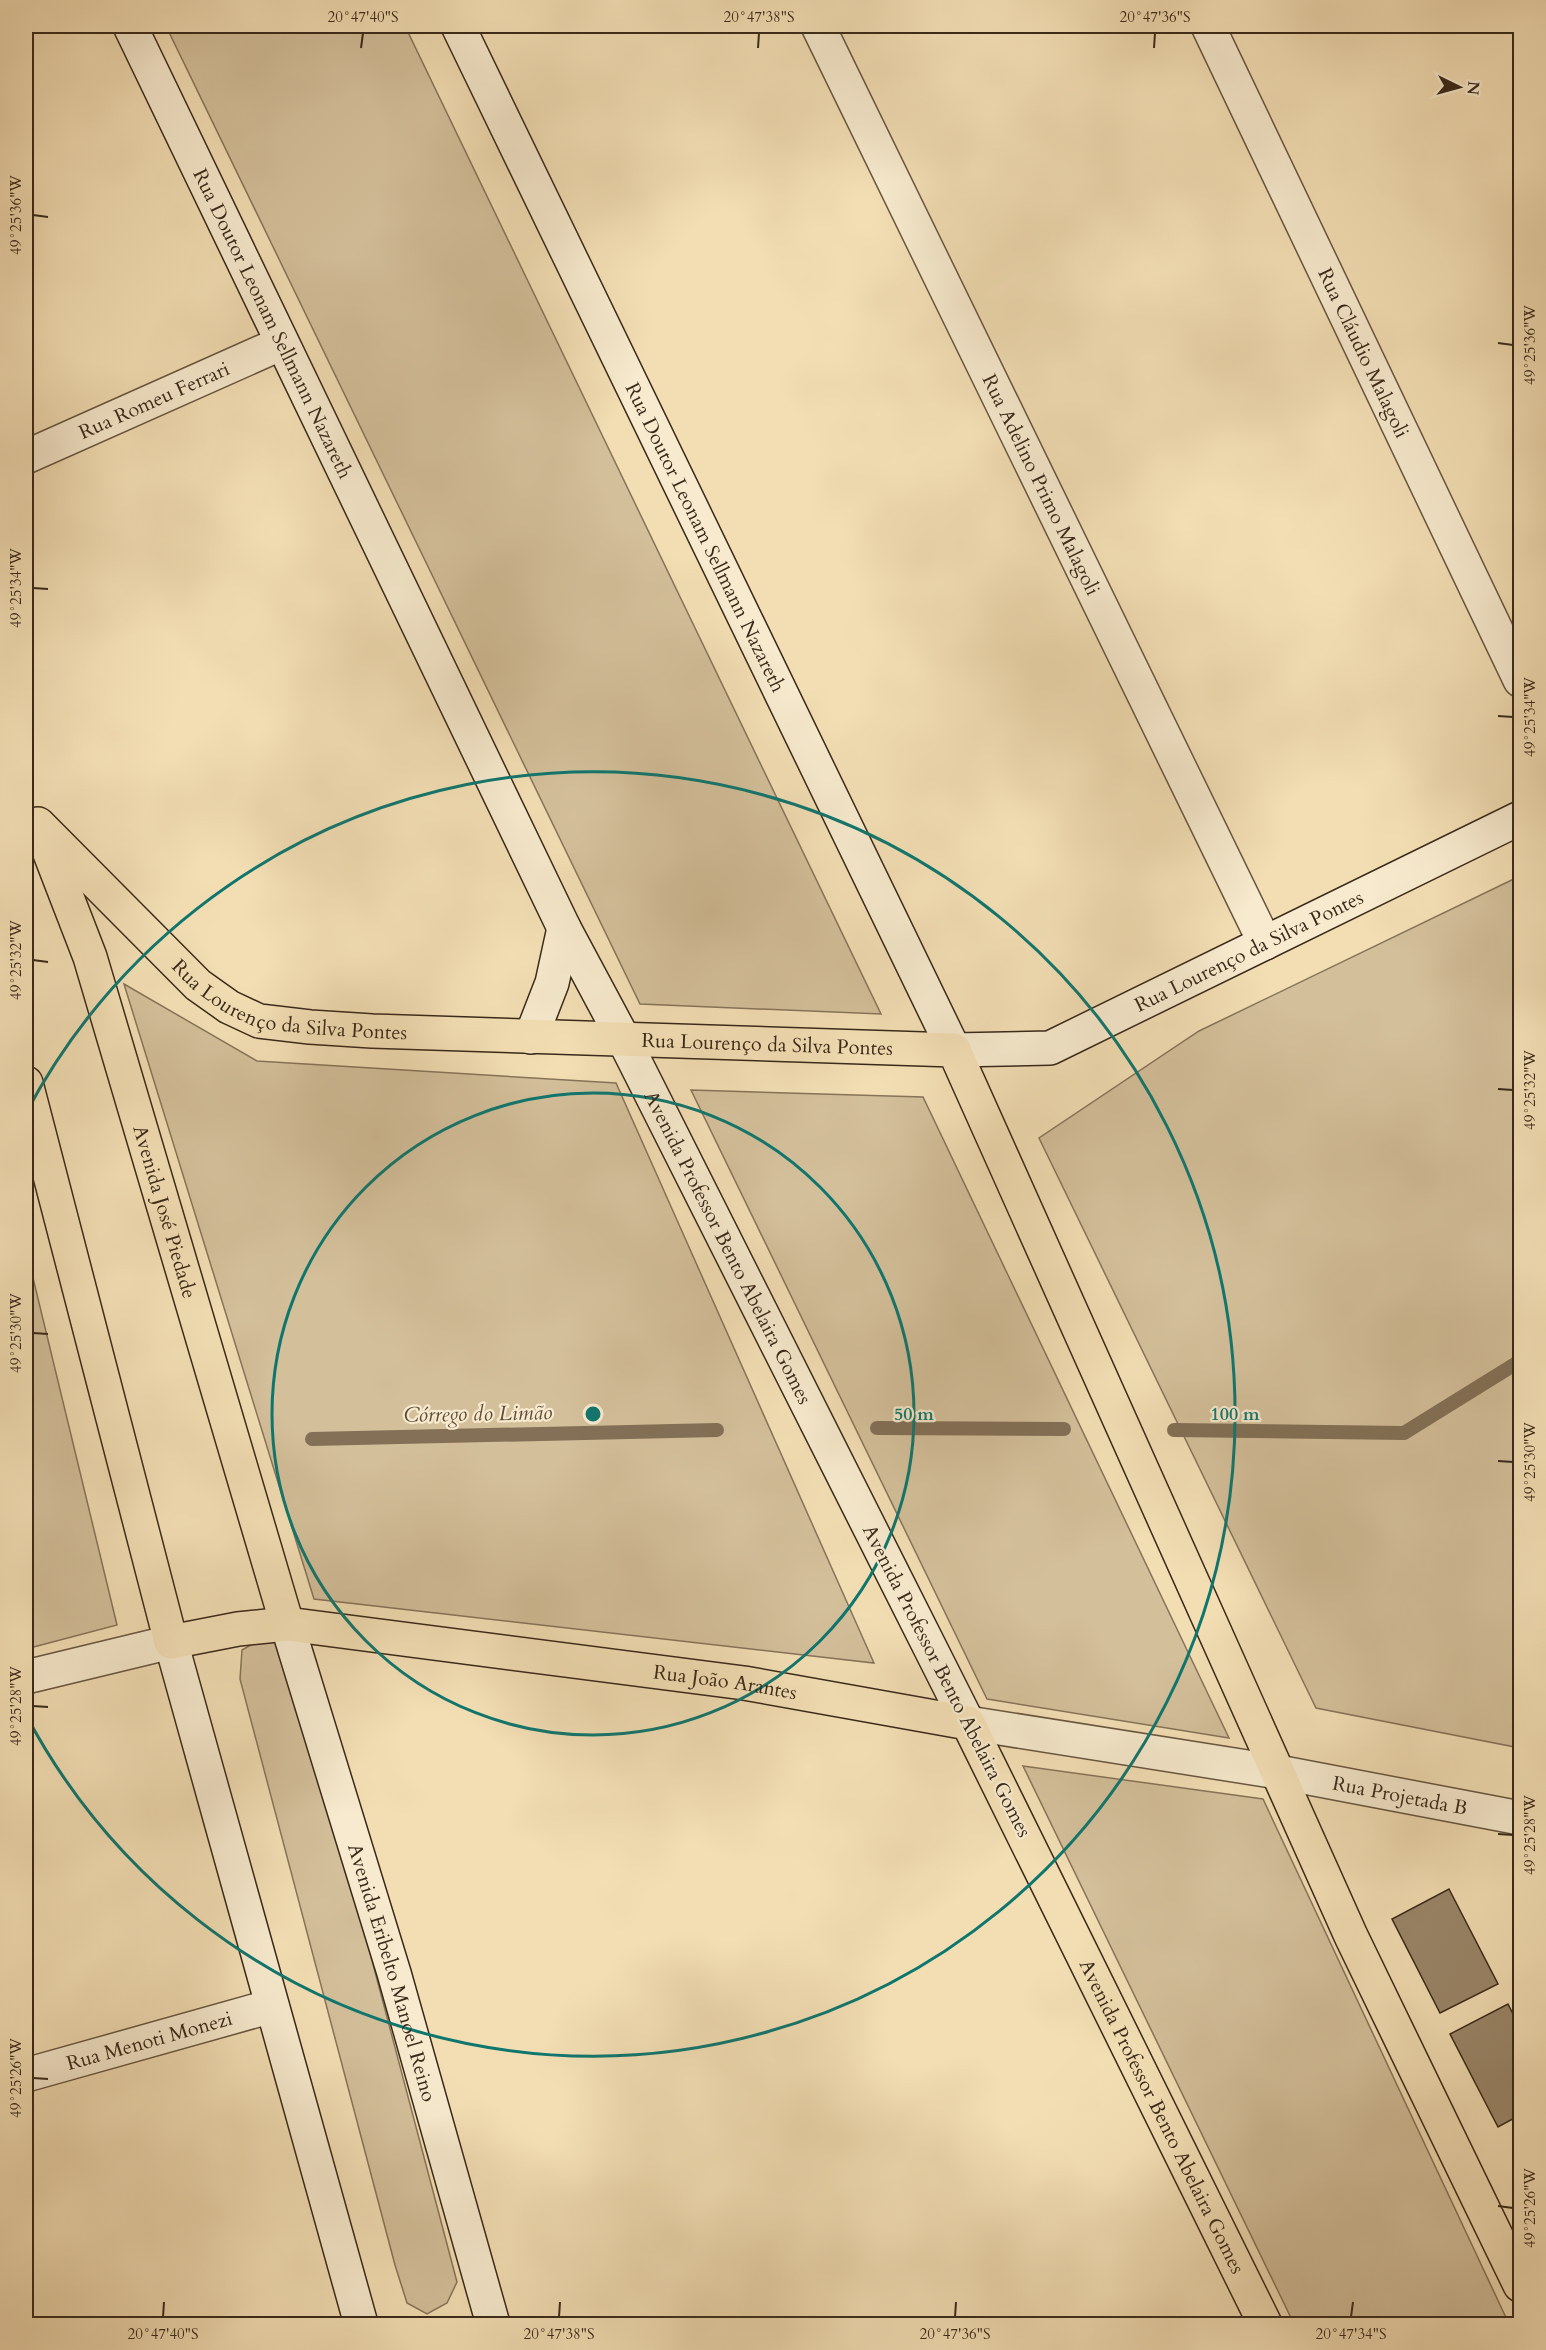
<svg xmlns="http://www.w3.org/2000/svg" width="1546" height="2350" font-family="Cardo,serif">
<rect width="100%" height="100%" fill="#f3deb4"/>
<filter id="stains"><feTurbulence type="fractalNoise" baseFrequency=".00333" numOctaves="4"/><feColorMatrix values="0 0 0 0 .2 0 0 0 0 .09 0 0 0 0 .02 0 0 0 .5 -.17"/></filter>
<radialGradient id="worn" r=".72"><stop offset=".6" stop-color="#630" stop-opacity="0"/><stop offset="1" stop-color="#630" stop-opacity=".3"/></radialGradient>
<g fill="#d3bf9a" stroke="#86745a" stroke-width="1.5">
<polygon points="166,26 405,26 881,1014 640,1004"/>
<polygon points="1520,876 1520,1748 1316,1708 1039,1138 1199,1031"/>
<polygon points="124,984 257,1061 616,1083 874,1663 314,1599"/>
<polygon points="691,1090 923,1097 1229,1738 987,1699"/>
<polygon points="26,1249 117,1625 26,1649"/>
<polygon points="265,1637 287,1639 457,2282 447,2303 427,2314 407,2303 395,2265 240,1679 242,1650"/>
<polygon points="1023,1766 1263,1799 1509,2324 1294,2324"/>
</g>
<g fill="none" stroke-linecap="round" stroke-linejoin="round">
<g stroke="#837057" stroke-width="14">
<polyline points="877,1428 1064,1429"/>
<polyline points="1174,1430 1404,1433 1520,1361"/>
<polyline points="312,1439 717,1430"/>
</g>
</g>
<g fill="#9a876a" stroke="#39291a" stroke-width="1.5">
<polygon points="1449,1889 1498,1984 1440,2013 1392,1919"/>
<polygon points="1508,2004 1520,2028 1520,2115 1498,2127 1450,2034"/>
</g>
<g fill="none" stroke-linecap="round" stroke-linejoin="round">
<defs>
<g id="street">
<path id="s1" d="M818,26L1265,943"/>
<path id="s2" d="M1208,26L1520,680"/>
<path id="s3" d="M26,457L282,343"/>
<polyline points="26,1677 171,1642"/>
<path id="s4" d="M968,1723L1278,1772L1520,1818"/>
<path id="s5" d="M26,2075L272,2006"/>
</g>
<g id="secondary">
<path id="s6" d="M130,26L564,928L624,1040L968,1723"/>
<path id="s7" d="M458,26L954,1050L1050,1048L1520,818"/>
<polyline points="531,1037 552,983 564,928"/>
<path id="s8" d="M287,1624L394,1973L493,2324"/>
<polyline points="171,1642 361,2324"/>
</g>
<g id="primary">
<path id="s9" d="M38,824L198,985L229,1007L259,1021L310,1027L372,1031L954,1050L1351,1936L1520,2285"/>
<path id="s10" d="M44,838L90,957L287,1624"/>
<path id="s11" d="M26,1083L171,1642L238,1629L287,1624L744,1683L968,1723L1265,2324"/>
</g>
</defs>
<use href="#street" stroke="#685640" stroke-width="36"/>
<use href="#secondary" stroke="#39291a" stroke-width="36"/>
<use href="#primary" stroke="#39291a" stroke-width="36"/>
<use href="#street" stroke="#f7eace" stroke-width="33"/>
<use href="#secondary" stroke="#f7eace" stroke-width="33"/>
<use href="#primary" stroke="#f3deb4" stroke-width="33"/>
</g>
<path fill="none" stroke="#39291a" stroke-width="2" d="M361,48L363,33M758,48L759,33M1154,48L1155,33M33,215L48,217M1498,343L1513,345M33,588L48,589M1498,716L1513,717M33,960L48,962M1498,1089L1513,1090M33,1333L48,1334M1498,1461L1513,1462M33,1706L48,1707M1498,1834L1513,1835M33,2078L48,2079M1498,2206L1513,2208M163,2317L164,2302M559,2317L560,2302M955,2317L956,2302M1351,2317L1353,2302"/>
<g fill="none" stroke="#0f766e" stroke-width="3">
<circle cx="593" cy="1414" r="321"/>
<path d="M26 1113A642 642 0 1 1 26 1715"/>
</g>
<g text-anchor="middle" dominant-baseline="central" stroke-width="4.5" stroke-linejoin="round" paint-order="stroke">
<g font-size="20" fill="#39291a" stroke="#f7eace">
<text stroke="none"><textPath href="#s6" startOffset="330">Rua Doutor Leonam Sellmann Nazareth</textPath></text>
<text stroke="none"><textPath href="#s2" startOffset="362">Rua Cláudio Malagoli</textPath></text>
<text stroke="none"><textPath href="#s3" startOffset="140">Rua Romeu Ferrari</textPath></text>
<text stroke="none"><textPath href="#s1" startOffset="510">Rua Adelino Primo Malagoli</textPath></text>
<text stroke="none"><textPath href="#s7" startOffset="568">Rua Doutor Leonam Sellmann Nazareth</textPath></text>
<text stroke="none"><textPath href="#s7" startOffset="1455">Rua Lourenço da Silva Pontes</textPath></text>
<text stroke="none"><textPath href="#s9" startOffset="321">Rua Lourenço da Silva Pontes</textPath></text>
<text stroke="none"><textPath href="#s9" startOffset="807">Rua Lourenço da Silva Pontes</textPath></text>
<text stroke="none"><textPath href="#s10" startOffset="393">Avenida José Piedade</textPath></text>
<text stroke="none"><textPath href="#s6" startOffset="1360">Avenida Professor Bento Abelaira Gomes</textPath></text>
<text transform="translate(947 1681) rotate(63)">Avenida Professor Bento Abelaira Gomes</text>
<text stroke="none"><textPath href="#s11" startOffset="1137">Rua João Arantes</textPath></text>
<text stroke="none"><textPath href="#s4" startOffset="438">Rua Projetada B</textPath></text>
<text stroke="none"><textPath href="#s8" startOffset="364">Avenida Eribelto Manoel Reino</textPath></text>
<text stroke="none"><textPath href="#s5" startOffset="128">Rua Menoti Monezi</textPath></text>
<text stroke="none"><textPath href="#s11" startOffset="1822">Avenida Professor Bento Abelaira Gomes</textPath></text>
</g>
<g font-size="21" font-style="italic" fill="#5e4d39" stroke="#f7eace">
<text transform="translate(478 1414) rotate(-1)">Córrego do Limão</text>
</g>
</g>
<circle cx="593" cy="1414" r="9" fill="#0f766e" stroke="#f7eace" stroke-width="3"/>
<g font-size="18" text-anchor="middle" font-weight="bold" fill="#0f766e" stroke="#f7eace" stroke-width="4.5" stroke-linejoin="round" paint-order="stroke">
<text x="914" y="1420">50 m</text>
<text x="1235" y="1420">100 m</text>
</g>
<rect width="1546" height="2350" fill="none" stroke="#f3deb4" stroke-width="66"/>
<g transform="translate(1459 87) rotate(95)" stroke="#f7eace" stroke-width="4.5" paint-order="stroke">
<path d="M0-4.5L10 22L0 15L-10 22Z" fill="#39291a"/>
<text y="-9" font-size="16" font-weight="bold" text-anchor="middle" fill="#39291a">N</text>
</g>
<rect x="33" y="33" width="1480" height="2284" fill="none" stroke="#39291a" stroke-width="2"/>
<g font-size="15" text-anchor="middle" fill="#39291a">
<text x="363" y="22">20°47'40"S</text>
<text x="759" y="22">20°47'38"S</text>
<text x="1155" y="22">20°47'36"S</text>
<text transform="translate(16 215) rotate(-90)" y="5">49°25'36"W</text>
<text transform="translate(1530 345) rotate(-90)" y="5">49°25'36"W</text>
<text transform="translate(16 588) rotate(-90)" y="5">49°25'34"W</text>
<text transform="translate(1530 717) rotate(-90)" y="5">49°25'34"W</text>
<text transform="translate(16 960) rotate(-90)" y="5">49°25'32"W</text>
<text transform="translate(1530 1090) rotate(-90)" y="5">49°25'32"W</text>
<text transform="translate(16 1333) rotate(-90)" y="5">49°25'30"W</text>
<text transform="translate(1530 1462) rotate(-90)" y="5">49°25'30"W</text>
<text transform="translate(16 1706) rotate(-90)" y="5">49°25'28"W</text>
<text transform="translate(1530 1835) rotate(-90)" y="5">49°25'28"W</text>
<text transform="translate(16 2078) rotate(-90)" y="5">49°25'26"W</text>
<text transform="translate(1530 2208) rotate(-90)" y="5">49°25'26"W</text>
<text x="163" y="2339">20°47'40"S</text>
<text x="559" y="2339">20°47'38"S</text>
<text x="955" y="2339">20°47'36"S</text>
<text x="1351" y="2339">20°47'34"S</text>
</g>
<rect width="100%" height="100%" filter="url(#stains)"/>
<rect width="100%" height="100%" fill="url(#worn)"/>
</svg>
